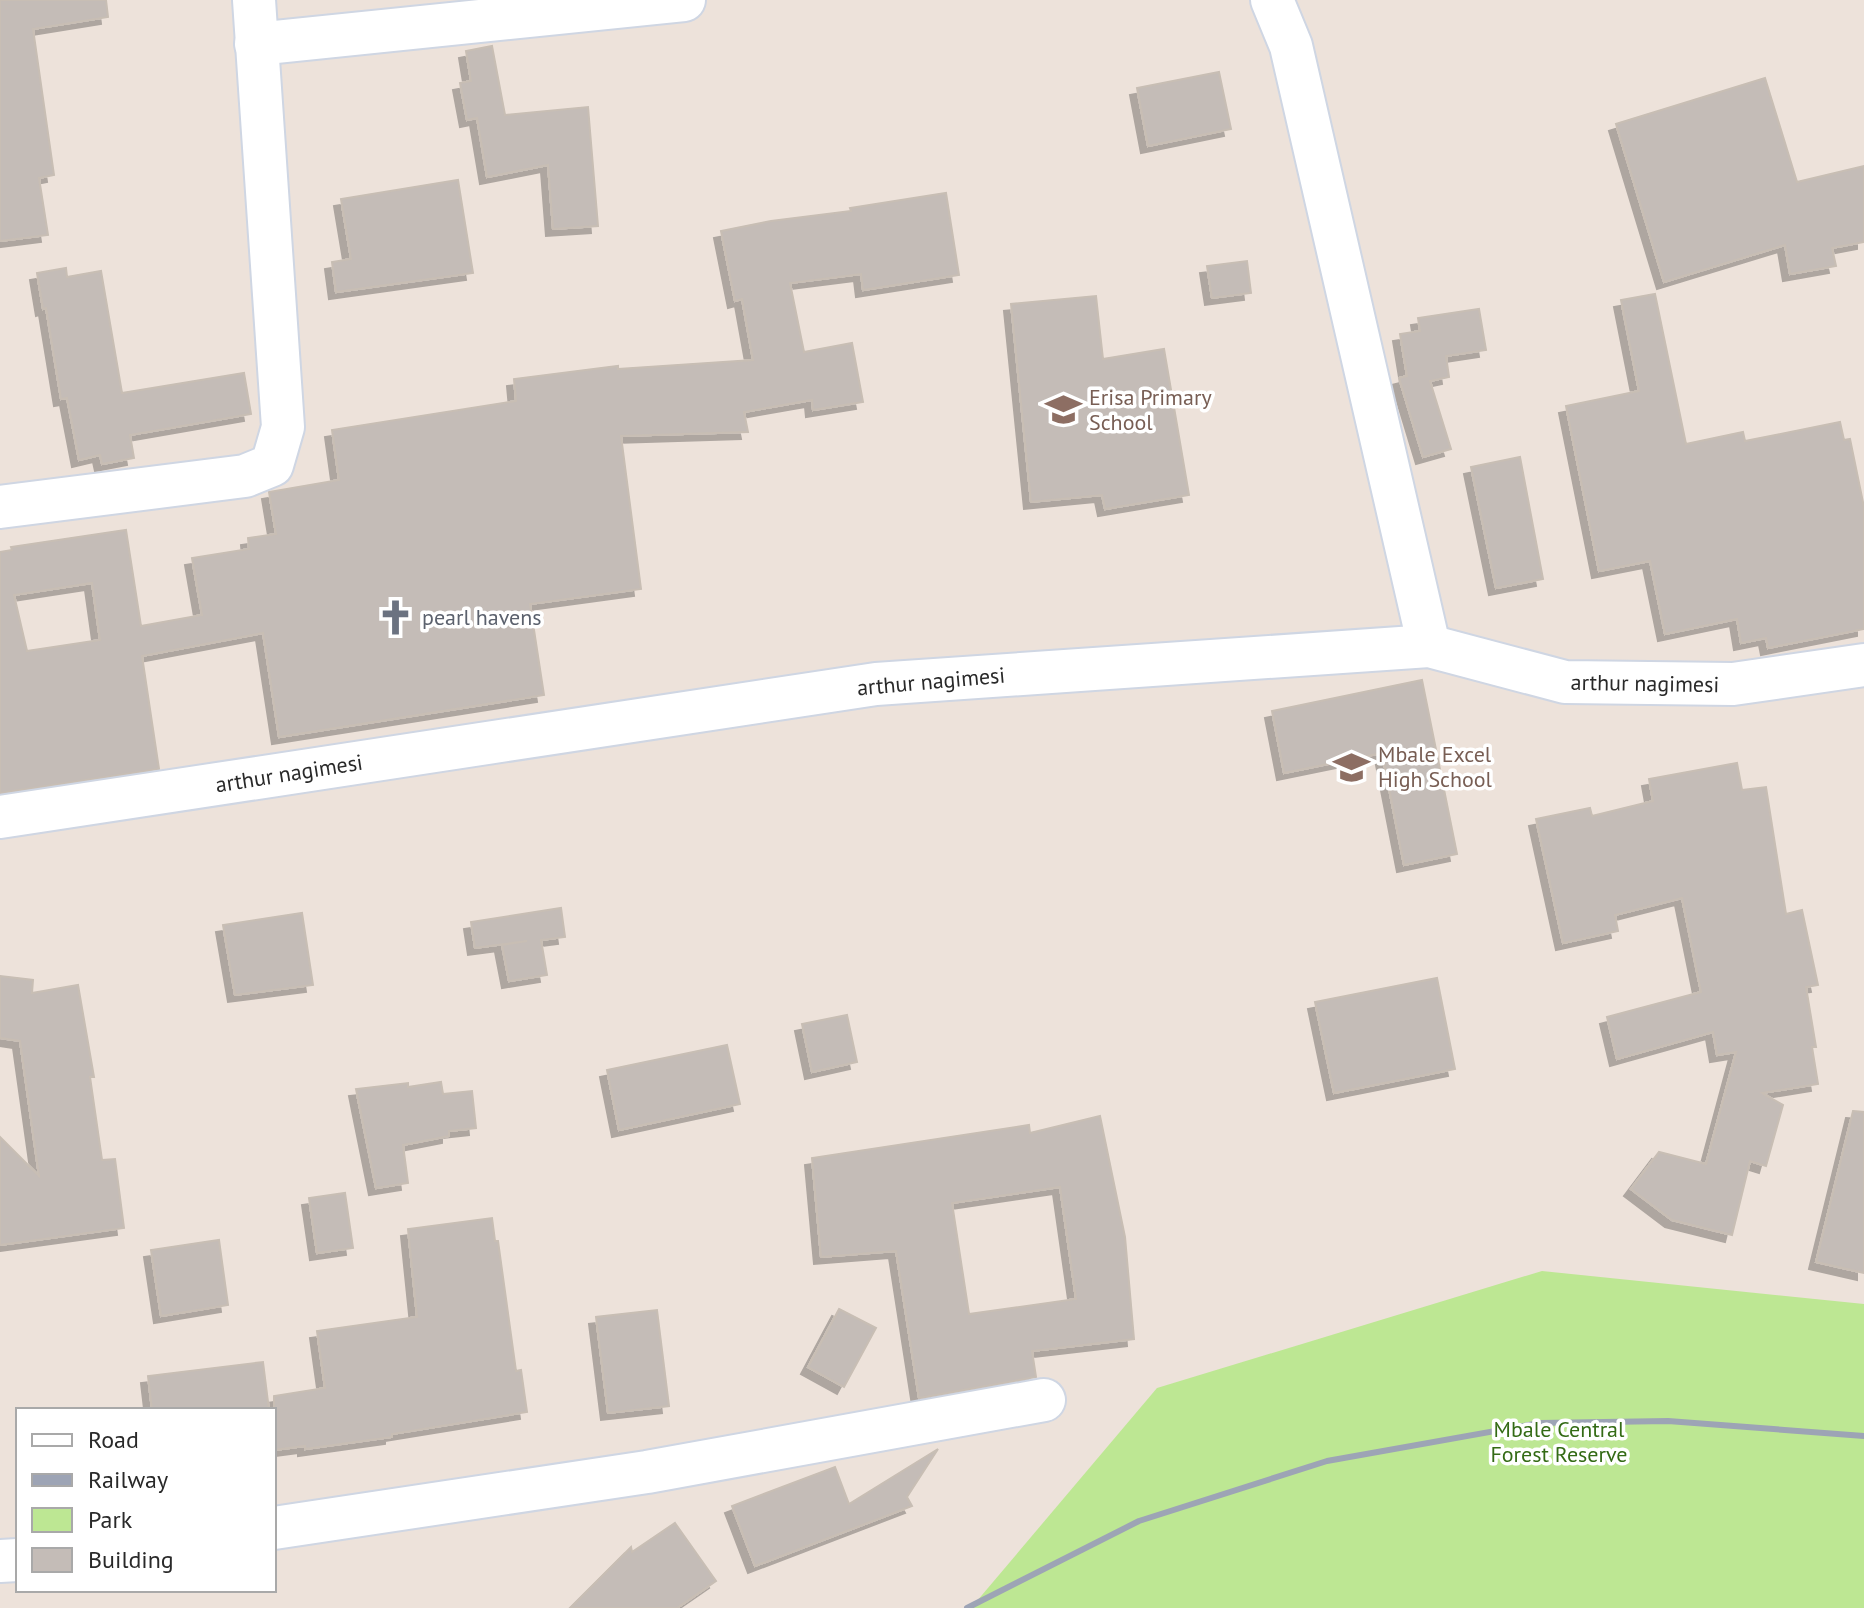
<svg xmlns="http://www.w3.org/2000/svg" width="1864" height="1608" font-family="'PT Sans',sans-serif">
<defs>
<filter id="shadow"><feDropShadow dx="-7" dy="7" stdDeviation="0" flood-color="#0004"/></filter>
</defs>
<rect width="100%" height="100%" fill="#ede2da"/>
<polygon fill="#bde793" points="1542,1271 1864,1304 1864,1608 971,1608 1157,1388"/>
<g fill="#c4bcb7" stroke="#c8beb4" stroke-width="2" fill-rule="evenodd" filter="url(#shadow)">
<polygon points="0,0 106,0 108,17 33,29 54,175 39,178 48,235 0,241"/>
<polygon points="492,46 505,115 588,107 598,226 553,229 548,165 487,177 477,118 467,120 460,83 471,81 466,51"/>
<polygon points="1219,72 1231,129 1148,146 1137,88"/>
<polygon points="1765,78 1797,182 1864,166 1864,242 1832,248 1836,266 1790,274 1785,245 1664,282 1616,124"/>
<polygon points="458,180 473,273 336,292 332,262 351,259 341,199"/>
<path d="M946,193L959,275L863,290L861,274L790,283L804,352L852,343L863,402L813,410L812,400L744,412L748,432L621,436L641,589L530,604L544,695L279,737L263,633L142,656L159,769L0,793V552L12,550L11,547L126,530L141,626L202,615L192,558L249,549L248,538L276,534L269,492L339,480L332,430L516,401L514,379L618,366V369L753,360L742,299L735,301L721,231L771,221L851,211L850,208ZM92,583L100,640L27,651L14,595Z"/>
<polygon points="1247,261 1251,293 1212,298 1207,266"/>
<polygon points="66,268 67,277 101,271 122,393 244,373 251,414 130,435 134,458 102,464 100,455 79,460 67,398 61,399 46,308 43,309 37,273"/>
<polygon points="1655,294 1686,444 1743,432 1745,441 1840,422 1844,440 1850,439 1864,507 1864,629 1768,648 1766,638 1741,643 1737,619 1665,634 1650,561 1599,571 1566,406 1639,391 1621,300"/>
<polygon points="1096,296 1103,359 1164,349 1189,495 1105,509 1102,495 1031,502 1011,304"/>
<polygon points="1479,309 1486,350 1446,356 1449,377 1430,381 1451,449 1423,457 1399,378 1407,376 1400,334 1420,331 1418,318"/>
<polygon points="1520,457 1543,579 1496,588 1471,467"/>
<polygon points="1422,680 1457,854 1404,865 1382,753 1284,773 1272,711"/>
<polygon points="1737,763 1742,790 1766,787 1786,914 1802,910 1818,985 1806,987 1816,1047 1812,1047 1818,1084 1762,1093 1783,1105 1766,1166 1750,1161 1732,1235 1672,1220 1631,1189 1659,1152 1706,1164 1736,1052 1717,1055 1713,1032 1617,1059 1607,1017 1701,992 1682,898 1615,915 1618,931 1563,943 1536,819 1590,808 1592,816 1653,801 1649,779"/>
<polygon points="561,908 565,937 541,940 547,975 509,981 502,945 527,941 475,948 471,922"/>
<polygon points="302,913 313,985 235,995 223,925"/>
<polygon points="0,976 33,980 32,993 78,985 94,1077 90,1077 102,1160 115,1159 124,1228 0,1245 0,1137 39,1176 20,1041 0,1038"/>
<polygon points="1437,978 1455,1069 1334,1093 1315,1002"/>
<polygon points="847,1015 857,1062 812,1072 802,1024"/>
<polygon points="727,1045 740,1104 619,1130 607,1070"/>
<polygon points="441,1082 443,1094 472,1091 476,1128 449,1131 449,1136 403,1145 408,1183 376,1188 356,1089 408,1083 408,1087"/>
<polygon points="1853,1111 1864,1112 1864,1273 1816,1262"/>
<path d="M1100,1116L1125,1237L1134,1339L1032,1351L1036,1377L919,1398L896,1251L821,1257L812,1158L1029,1125L1030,1133ZM1060,1187L1076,1299L969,1314L952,1203Z"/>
<polygon points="345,1193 353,1248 317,1253 309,1198"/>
<polygon points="492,1218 495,1241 498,1241 516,1371 521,1370 527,1412 392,1434 392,1437 305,1449 305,1446 274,1450 274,1396 325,1388 317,1331 417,1317 408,1229"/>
<polygon points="219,1240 228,1305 161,1316 151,1250"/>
<polygon points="839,1309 876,1328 844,1387 808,1367"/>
<polygon points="657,1310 669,1406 608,1413 596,1317"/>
<polygon points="263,1362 269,1410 152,1410 148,1376"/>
<polygon points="938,1449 907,1497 912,1506 755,1566 732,1506 835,1467 849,1504"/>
<polygon points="675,1523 716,1581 677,1608 570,1608 631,1547 632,1552"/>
</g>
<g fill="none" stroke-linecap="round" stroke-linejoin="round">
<defs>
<g id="minor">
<polyline points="1272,0 1291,46 1429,646"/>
<polyline points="256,44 684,0"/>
<polyline points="0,507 245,476 272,465 283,427 254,0"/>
<polyline points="0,817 876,684 1429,646 1565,682 1733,684 1864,665"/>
<polyline points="274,1528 647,1472 1044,1400"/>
<polyline points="0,1561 18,1560"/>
</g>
</defs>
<use href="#minor" stroke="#cfd6e3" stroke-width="46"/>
<use href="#minor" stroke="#fff" stroke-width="42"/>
<polyline stroke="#9da4b5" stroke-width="6" points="967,1608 1139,1521 1327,1461 1540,1423 1668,1421 1864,1436"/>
</g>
<defs>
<symbol id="school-bare" viewBox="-9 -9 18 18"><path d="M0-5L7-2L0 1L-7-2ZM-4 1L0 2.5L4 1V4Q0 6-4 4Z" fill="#8d6e63" stroke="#fff" stroke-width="2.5" paint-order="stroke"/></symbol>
<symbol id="church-bare" viewBox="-9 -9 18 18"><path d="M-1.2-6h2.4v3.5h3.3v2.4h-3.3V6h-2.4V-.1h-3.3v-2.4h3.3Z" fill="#6b7280" stroke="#fff" stroke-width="2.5" paint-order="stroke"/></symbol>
</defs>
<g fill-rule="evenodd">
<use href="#school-bare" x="1038" y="384" width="51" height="51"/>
<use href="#church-bare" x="370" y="592" width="51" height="51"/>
<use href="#school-bare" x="1326" y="742" width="51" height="51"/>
</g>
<g text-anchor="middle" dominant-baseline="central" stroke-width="7" stroke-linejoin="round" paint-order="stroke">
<g font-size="22" fill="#785e54" stroke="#fff" text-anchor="start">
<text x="1089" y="397">Erisa Primary<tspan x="1089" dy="25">School</tspan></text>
<text x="1378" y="754">Mbale Excel<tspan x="1378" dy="25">High School</tspan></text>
</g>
<g font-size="22" fill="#5b616d" stroke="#fff" text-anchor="start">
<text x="422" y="617">pearl havens</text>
</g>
<g font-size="22" fill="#292929" stroke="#fff">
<text transform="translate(931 681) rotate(-5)">arthur nagimesi</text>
<text transform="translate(1645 683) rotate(1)">arthur nagimesi</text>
<text transform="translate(289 773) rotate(-9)">arthur nagimesi</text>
</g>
<g font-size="22" fill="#346b15" stroke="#fff">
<text x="1559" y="1429">Mbale Central<tspan x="1559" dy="25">Forest Reserve</tspan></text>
</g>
</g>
<rect x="16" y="1408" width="260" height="184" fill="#ffffff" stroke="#a9a9a9" stroke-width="2"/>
<rect x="32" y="1434" width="40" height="12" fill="#ffffff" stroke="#a9a9a9" stroke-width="2"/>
<text x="88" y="1448" font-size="24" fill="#292929">Road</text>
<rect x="32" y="1474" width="40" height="12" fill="#9da4b5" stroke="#a9a9a9" stroke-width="2"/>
<text x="88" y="1488" font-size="24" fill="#292929">Railway</text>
<rect x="32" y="1508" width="40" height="24" fill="#bde793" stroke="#a9a9a9" stroke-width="2"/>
<text x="88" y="1528" font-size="24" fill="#292929">Park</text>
<rect x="32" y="1548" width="40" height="24" fill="#c4bcb7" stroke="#a9a9a9" stroke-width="2"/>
<text x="88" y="1568" font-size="24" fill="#292929">Building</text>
</svg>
